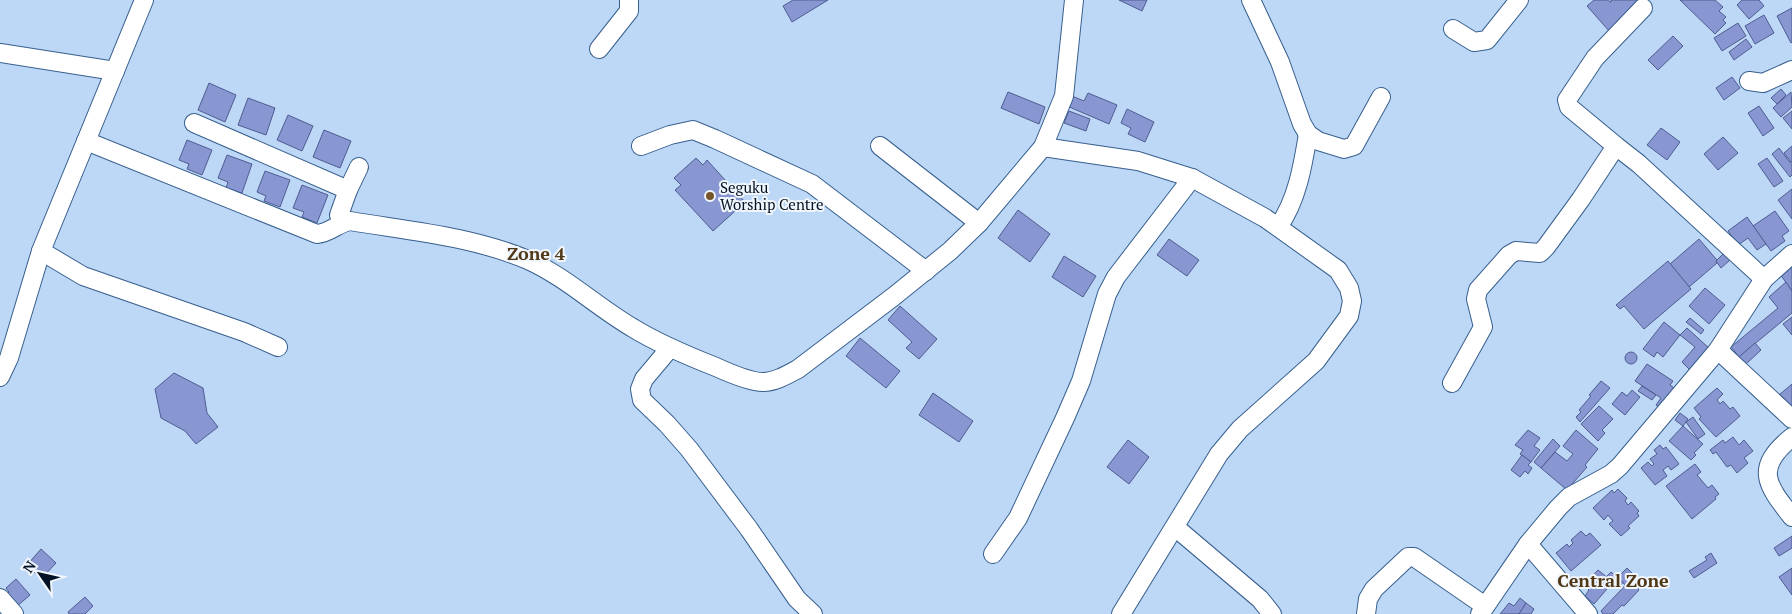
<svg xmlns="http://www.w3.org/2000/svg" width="1792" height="614" font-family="'PT Serif',serif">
<rect width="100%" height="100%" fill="#bdd8f7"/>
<g fill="#8897d1" stroke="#4f5c91">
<polygon points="793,0 828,0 792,22 783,6"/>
<polygon points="1119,0 1147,0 1142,11"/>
<polygon points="1594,0 1607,0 1611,2 1611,0 1642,0 1610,32 1587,6"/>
<polygon points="1680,0 1715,0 1723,7 1719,11 1726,17 1723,20 1726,23 1715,34"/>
<polygon points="1742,0 1759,0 1764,6 1749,19 1737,5"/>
<polygon points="1792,8 1792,42 1791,43 1777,16"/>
<polygon points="1764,15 1774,33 1755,44 1745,26"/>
<polygon points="1738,23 1746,36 1722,51 1714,38"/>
<polygon points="1673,36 1683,46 1658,70 1648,60"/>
<polygon points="1746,39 1752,47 1734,60 1729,52"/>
<polygon points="1732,77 1740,88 1724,100 1716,88"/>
<polygon points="209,83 236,95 225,122 198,110"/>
<polygon points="1781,89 1786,95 1777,104 1771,98"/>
<polygon points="1008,92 1045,107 1039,124 1001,108"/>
<polygon points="1791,92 1792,107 1781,117 1773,108"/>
<polygon points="1088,93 1117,105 1109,124 1067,106 1072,96 1084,101"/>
<polygon points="248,98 275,108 266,135 238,125"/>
<polygon points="1759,106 1774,128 1763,136 1748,113"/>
<polygon points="1127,109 1154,122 1145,142 1128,134 1131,128 1121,123"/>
<polygon points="1069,111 1090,119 1086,131 1064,123"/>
<polygon points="1792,111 1792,129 1783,118"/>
<polygon points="288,115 313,126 302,151 277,140"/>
<polygon points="1661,128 1680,142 1667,160 1647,145"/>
<polygon points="324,130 351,141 340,168 313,157"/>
<polygon points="1723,137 1738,153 1718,170 1704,154"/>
<polygon points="187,140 212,150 202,175 187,169 189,164 179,160"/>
<polygon points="1792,146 1792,163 1784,153"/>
<polygon points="1779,148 1792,165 1792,175 1790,177 1772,154"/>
<polygon points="227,155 252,164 242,193 226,188 228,182 218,178"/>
<polygon points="696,158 703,165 707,160 745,202 713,231 675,190 681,185 674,178"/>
<polygon points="1767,158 1783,181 1774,187 1758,164"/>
<polygon points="265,171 290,180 280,207 264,201 266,196 257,192"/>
<polygon points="302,185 328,195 317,223 302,217 304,212 293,208"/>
<polygon points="1792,189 1792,219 1778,200"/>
<polygon points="1018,210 1050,234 1030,262 998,238"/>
<polygon points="1775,211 1789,231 1782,236 1785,241 1771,251 1753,226"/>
<polygon points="1747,217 1766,244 1757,250 1748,238 1738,245 1728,231"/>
<polygon points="1169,239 1199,260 1187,276 1157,255"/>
<polygon points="1699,239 1717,260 1716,261 1717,263 1689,287 1670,264"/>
<polygon points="1723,254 1730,260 1721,268 1716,261"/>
<polygon points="1064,256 1096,276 1083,297 1052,277"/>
<polygon points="1668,261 1691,289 1644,329 1624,306 1620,309 1616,305"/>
<polygon points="1792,266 1792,291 1780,274"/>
<polygon points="1786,282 1792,291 1792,313 1739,357 1731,347 1778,308 1769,297"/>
<polygon points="1705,288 1725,305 1709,324 1689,306"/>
<polygon points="900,306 937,339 919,359 906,348 912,342 888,320"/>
<polygon points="1792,317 1792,335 1783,324"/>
<polygon points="1690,318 1704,330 1701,334 1686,322"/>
<polygon points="1664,322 1680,335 1663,357 1657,352 1654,357 1643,349"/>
<polygon points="1687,328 1710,349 1691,371 1682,362 1695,347 1680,335"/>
<polygon points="860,338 900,371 886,388 846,356"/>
<polygon points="1755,343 1761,350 1746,364 1739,357"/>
<circle cx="1631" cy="358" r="6"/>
<polygon points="1647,364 1673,381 1670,385 1677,390 1664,410 1656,405 1661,398 1635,381"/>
<polygon points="174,373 203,388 207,413 218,427 196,444 185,431 161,418 155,389"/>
<polygon points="1601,381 1610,388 1580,422 1576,417 1581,412 1579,410 1591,396 1589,395"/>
<polygon points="1792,384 1792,410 1779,395"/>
<polygon points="1642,386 1656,395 1652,400 1638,391"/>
<polygon points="1717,388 1723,394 1717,400 1720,404 1723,401 1730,409 1733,407 1740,416 1716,437 1699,419 1701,417 1694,408"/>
<polygon points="1632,390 1640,397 1625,415 1612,404 1622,392 1627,396"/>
<polygon points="933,393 973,421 959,442 919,415"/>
<polygon points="1599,406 1613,419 1602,430 1605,433 1598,441 1581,424"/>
<polygon points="1680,413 1688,419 1683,426 1675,420"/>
<polygon points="1693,417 1705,434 1698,439 1686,422"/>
<polygon points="1683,426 1703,444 1694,453 1696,455 1691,460 1669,441"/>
<polygon points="1528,430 1540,438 1534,446 1540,450 1531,462 1520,454 1523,450 1515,445"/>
<polygon points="1576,430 1598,449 1585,465 1587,467 1567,490 1541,468 1555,452 1567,461 1573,454 1563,446"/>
<polygon points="1733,437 1739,445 1744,440 1753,451 1744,458 1748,463 1737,473 1731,465 1727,467 1716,452 1713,454 1710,450 1723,440 1725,443"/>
<polygon points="1553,439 1560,446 1541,468 1534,462"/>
<polygon points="1128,440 1149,457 1129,484 1107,467"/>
<polygon points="1660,445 1663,449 1666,447 1679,464 1671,470 1668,466 1663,470 1667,476 1655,485 1641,468 1648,462 1652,466 1654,464 1650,459 1657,454 1654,450"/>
<polygon points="1522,455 1531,462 1528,465 1532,468 1528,474 1525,471 1520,477 1511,470"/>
<polygon points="1695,464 1701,472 1697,475 1708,488 1712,485 1719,494 1715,497 1716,499 1692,519 1666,486"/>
<polygon points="1618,489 1627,498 1625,501 1628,505 1631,502 1639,511 1637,513 1639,516 1628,526 1630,528 1621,536 1609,524 1613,521 1608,515 1604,520 1593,508 1612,490 1614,493"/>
<polygon points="1581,531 1586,536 1590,533 1601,545 1571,571 1556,553 1567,544 1569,547 1573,543 1571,540"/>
<polygon points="1792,536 1792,548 1779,556 1774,548"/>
<polygon points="41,549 56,563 41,579 27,565"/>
<polygon points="1711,553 1717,563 1694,578 1689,571 1707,560 1705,557"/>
<polygon points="1627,568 1634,575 1625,585 1618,577"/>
<polygon points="1792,568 1792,595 1779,577"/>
<polygon points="1598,570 1613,582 1594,604 1585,596 1589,590 1584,585"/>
<polygon points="1611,572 1623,582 1619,588 1606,577"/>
<polygon points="1635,575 1643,583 1638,589 1639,590 1624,606 1622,605 1613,614 1603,614 1601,611"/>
<polygon points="16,579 30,595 16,607 5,595 9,592 6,588"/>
<polygon points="85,597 93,606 85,614 69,614 68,612"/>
<polygon points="1520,598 1526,603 1519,614 1500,614 1509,603 1514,606"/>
<polygon points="1526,603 1534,609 1531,614 1519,614"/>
</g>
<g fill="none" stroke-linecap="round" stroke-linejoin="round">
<defs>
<g id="minor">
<polyline points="1251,0 1280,62 1302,124 1308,134 1318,141 1344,149 1354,146 1381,97"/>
<polyline points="1453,29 1474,42 1487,40 1519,0"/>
<polyline points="599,49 629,11 629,0"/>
<polyline points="0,53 115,71"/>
<polyline points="1749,81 1763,83 1792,70"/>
<polyline points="194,123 348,190"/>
<path d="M86,141L317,234C330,233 338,223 350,221C410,231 471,236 528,260C566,277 597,307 633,328C659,344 688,356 716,367C727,372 751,382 763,382C775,382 787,375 798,369L893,297L950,251L979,223L1043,147L1064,96L1074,0"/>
<polyline points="641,146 670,135 693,130 715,139 812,184 926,271"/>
<polyline points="880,146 979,223"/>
<polyline points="1616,146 1569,107 1567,100 1595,58 1643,8"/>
<polyline points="1043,147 1138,161 1192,178 1265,218 1338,270 1349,288 1352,301 1349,316 1316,361 1240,429 1219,454 1121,614"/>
<polyline points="343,222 339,215 348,190 359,167"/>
<path d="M1278,227C1297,201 1303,165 1308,134"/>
<polyline points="41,251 83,276 244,332 278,347"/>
<polyline points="670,348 644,379 640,389 642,400 667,424 689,449 749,529 797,599 813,614"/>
<polyline points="1718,350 1792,419"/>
<polyline points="0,377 9,358 41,251 144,0"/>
<polyline points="1452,383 1483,327 1476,299 1478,290 1509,255 1516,251 1540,253 1546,247 1581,199 1616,146 1639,164 1764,279"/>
<path d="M1792,437C1754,468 1766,484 1792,517"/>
<polyline points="1175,527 1260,599 1272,614"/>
<polyline points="1528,544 1588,614"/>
<polyline points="993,554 1018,518 1065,418 1081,381 1107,294 1116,277 1192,178"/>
<polyline points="0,598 14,614"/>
<polyline points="1366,614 1368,599 1374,589 1408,557 1414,557 1485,606"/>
<polyline points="1480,614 1528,544 1558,508 1569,497 1611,474 1620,466 1718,350 1764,279 1792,254"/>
</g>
</defs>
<use href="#minor" stroke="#375f8d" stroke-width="20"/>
<use href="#minor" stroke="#fff" stroke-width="18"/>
</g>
<circle fill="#76572c" stroke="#f1f6fc" stroke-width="2" cx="710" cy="196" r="5"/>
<g text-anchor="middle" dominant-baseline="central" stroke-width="4" stroke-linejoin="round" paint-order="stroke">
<g font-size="15" fill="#031124" stroke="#f1f6fc" text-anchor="start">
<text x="720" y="187">Seguku<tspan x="720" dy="17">Worship Centre</tspan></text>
</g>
<g font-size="18" font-weight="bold" fill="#503715" stroke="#f1f6fc">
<text x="536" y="253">Zone 4</text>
<text x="1613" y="580">Central Zone</text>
</g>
</g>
<g transform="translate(40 574) rotate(304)" stroke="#f1f6fc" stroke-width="4" paint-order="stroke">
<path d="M0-4L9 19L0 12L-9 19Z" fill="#031124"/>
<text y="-8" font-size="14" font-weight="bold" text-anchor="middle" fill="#031124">N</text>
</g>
</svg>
